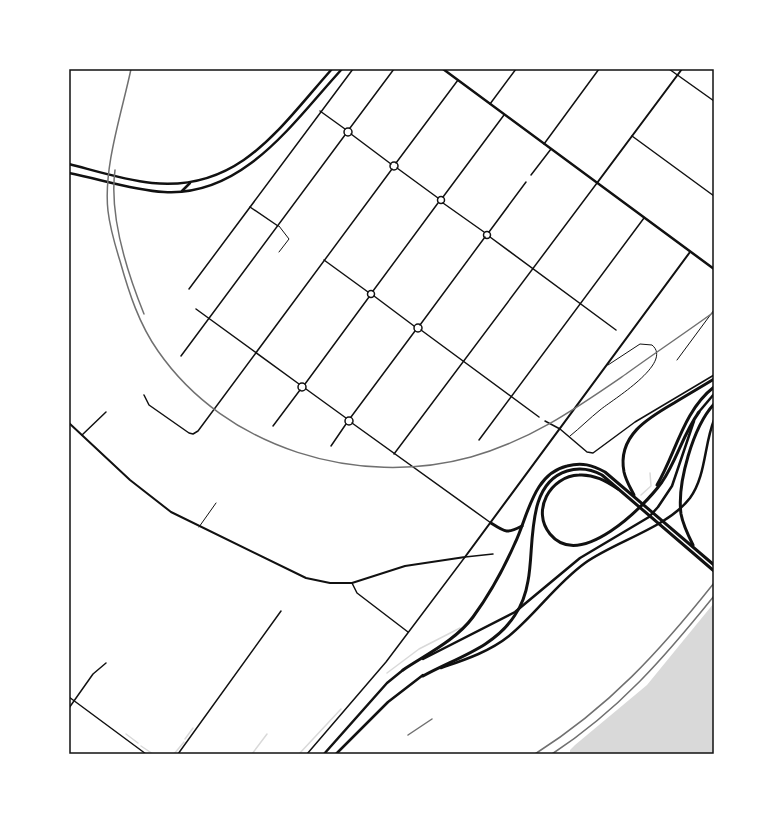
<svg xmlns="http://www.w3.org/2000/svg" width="783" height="823" font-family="'Sofia Sans Condensed',sans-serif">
<rect width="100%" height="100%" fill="#fff"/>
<polygon fill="#d9d9d9" points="714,603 714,754 570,754 570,750 575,745 647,685"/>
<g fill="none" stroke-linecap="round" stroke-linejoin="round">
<g stroke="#d9d9d9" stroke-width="1.5">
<polyline points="641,495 651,486 650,473"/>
<polyline points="387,673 419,649 460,628"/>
<polyline points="126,734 138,743"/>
<polyline points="185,739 193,728"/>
<polyline points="141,746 153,754"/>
<polyline points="174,754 184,742"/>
<polyline points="252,754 267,734"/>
<polyline points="299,754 341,709"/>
</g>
<g stroke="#111" stroke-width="1">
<polyline points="279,226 289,239 279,252"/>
<polyline points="677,360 714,310"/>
<path d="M570,436C580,428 590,418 600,410C612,400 674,363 652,345L640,344L608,365"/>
<polyline points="199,527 216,503"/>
</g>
<g stroke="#111" stroke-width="1.5">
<polyline points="669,69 714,101"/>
<polyline points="490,104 516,69"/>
<polyline points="320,111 345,129"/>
<circle cx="348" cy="132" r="4"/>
<polyline points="350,128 394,69"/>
<polyline points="351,134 391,164"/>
<polyline points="632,136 714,196"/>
<polyline points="544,144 599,69"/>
<circle cx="394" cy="166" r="4"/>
<polyline points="396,163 458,80"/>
<polyline points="397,168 438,198"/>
<polyline points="531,175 551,149"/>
<circle cx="441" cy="200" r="3.5"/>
<polyline points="443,197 504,115"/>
<polyline points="443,203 484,232"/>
<polyline points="250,207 278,226"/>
<circle cx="487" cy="235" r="3.5"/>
<polyline points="489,232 526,182"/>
<polyline points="490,237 616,330"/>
<polyline points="324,260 368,292"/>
<polyline points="189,289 353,69"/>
<circle cx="371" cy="294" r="3.5"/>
<polyline points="373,291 438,203"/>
<polyline points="374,296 414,326"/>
<polyline points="196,309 299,384"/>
<circle cx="418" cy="328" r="4"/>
<polyline points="420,325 485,237"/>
<polyline points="421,330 539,417"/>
<polyline points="181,356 345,135"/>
<circle cx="302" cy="387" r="4"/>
<polyline points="305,384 369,297"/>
<polyline points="306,389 346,418"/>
<polyline points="144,395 149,405 189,433 193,434 198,431 392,169"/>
<circle cx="349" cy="421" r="4"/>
<polyline points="351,417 415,331"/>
<polyline points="545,421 560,429 587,452 593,453 635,422 714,375"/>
<polyline points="352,423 491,523"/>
<polyline points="273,426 300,390"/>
<polyline points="82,435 106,412"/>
<polyline points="479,440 644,218"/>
<polyline points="331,446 346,424"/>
<polyline points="394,454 597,183"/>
<polyline points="352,583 357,593 408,632"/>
<polyline points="69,697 146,754"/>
<polyline points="69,708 93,674 106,663"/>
<polyline points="178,754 281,611"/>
<polyline points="307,754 386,662 465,557 493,554"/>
</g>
<g stroke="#111" stroke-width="2">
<polyline points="597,183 682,69"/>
<polyline points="69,423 130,480 171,512 306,578 330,583 352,583 405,566 465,557 690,252"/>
</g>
<g stroke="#111" stroke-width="2.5">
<polyline points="443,69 714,269"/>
<path d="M69,164C96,171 124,180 152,183C240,192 280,127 332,69"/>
<path d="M69,173C100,179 132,190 164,192C244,197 294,121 342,69"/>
<polyline points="182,191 190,183"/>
</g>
<g stroke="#111" stroke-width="2.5">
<polyline points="698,413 714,394"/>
<polyline points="423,659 515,612 580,558 649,517 658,507 672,486 694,421"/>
<path d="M441,668C464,660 489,652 509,636C536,614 556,584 585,563C616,541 667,528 690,498C706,476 704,445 714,420"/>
<polyline points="324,754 387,683 403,670"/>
<polyline points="336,754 388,702 423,675"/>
</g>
<g stroke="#111" stroke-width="3">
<path d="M657,485C676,453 683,411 714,387"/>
<path d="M618,489C606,481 594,474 579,475C550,476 531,511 550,534C580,571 644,507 662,482C677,460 683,434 699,412"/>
<path d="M634,495C630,487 626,481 624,472C617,436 648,418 674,403C687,395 701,387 714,379"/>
<path d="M491,523C505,532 507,534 522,526"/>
<path d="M693,545C688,535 683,525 681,514C677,483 693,427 714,404"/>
<path d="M403,670C427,654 456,640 473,617C489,595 504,568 515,543C528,516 533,474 567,466C582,462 592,465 605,472L714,565"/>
<path d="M423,676C455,658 494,648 515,615C522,605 526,593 528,581C535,547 525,484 567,471C580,467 591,469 602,475L714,571"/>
</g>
<g stroke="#707070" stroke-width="1.5">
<path d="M131,69C122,112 103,168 108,211C110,228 115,245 120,261C129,293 139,324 158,351C226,449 358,488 471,457C531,440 575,409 626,374C655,353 685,333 714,312"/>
<path d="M115,170C109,215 127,272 144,314"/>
<polyline points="408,735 432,719"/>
<path d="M535,754C609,707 660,651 714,583"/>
<path d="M552,754C619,710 664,658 714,596"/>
</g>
</g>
<rect width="783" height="823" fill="none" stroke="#ffffff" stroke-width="140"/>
<rect x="70" y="70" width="643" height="683" fill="none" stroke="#111" stroke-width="1.5"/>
</svg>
